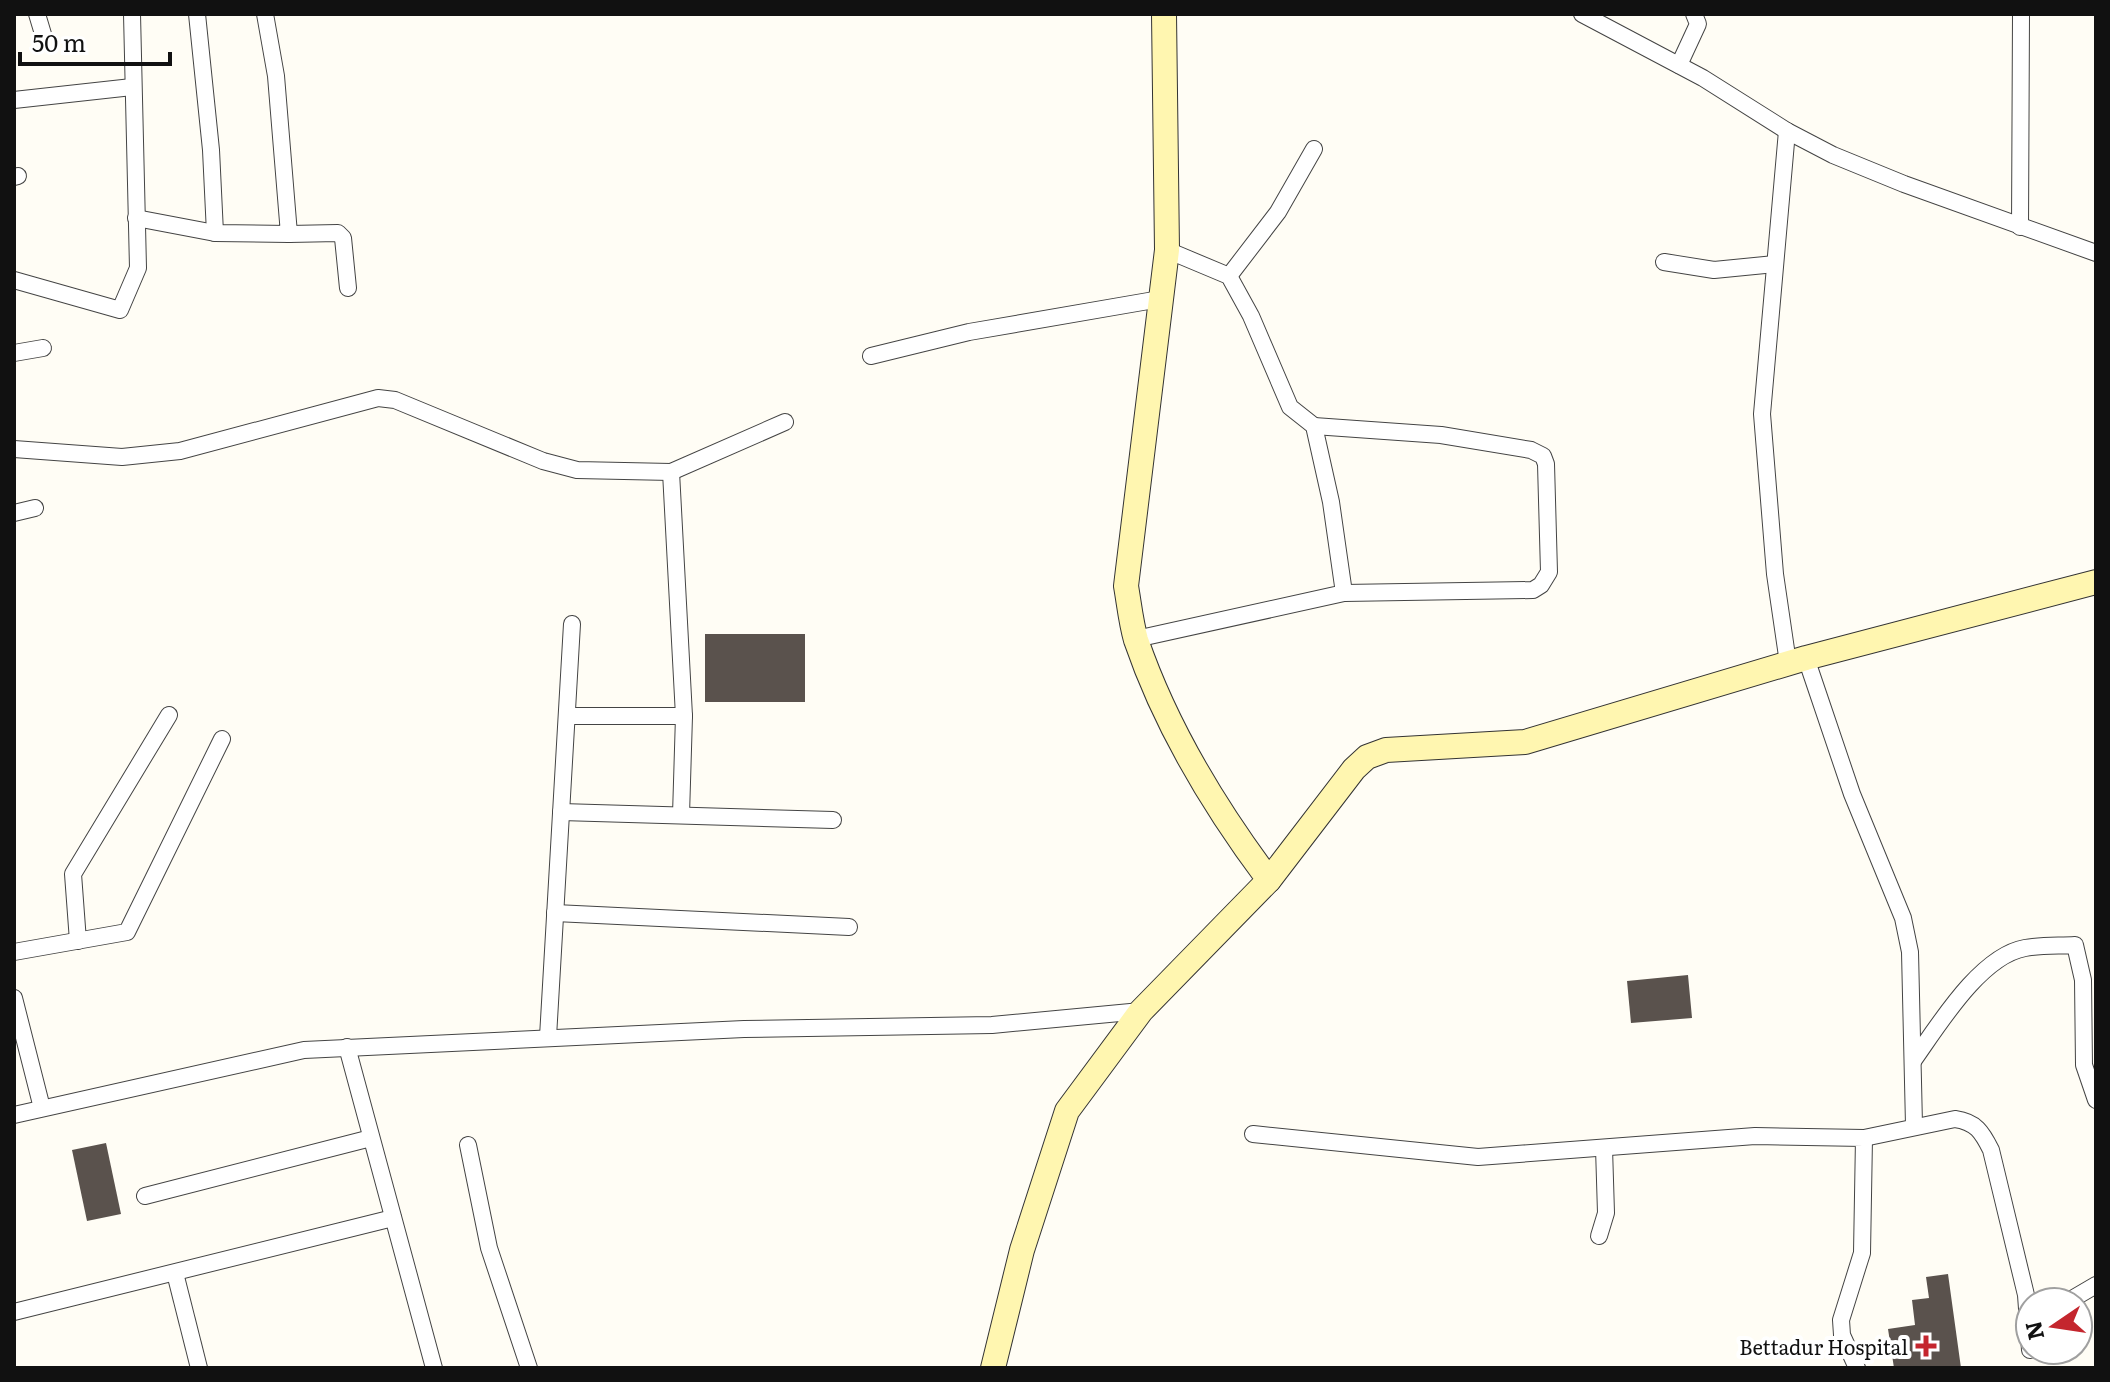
<svg xmlns="http://www.w3.org/2000/svg" width="2110" height="1382" font-family="Literata,serif">
<rect width="100%" height="100%" fill="#fffdf5"/>
<g fill="#5a524d">
<rect x="705" y="634" width="100" height="68"/>
<polygon points="1688,975 1692,1018 1631,1023 1627,981"/>
<polygon points="106,1143 121,1214 87,1221 72,1150"/>
<polygon points="1948,1274 1961,1368 1894,1368 1888,1329 1915,1325 1912,1300 1929,1298 1926,1277"/>
</g>
<g fill="none" stroke-linecap="round" stroke-linejoin="round">
<defs>
<g id="street">
<polyline points="37,14 43,34"/>
<polyline points="197,14 211,150 215,233"/>
<polyline points="1582,14 1703,78 1787,131 1833,155 1904,184 2096,253"/>
<polyline points="1679,65 1698,24 1694,14"/>
<polyline points="14,100 132,87"/>
<polyline points="1787,131 1762,414 1775,574 1788,663"/>
<polyline points="14,177 18,176"/>
<polyline points="136,218 215,233 289,234 276,76 265,14"/>
<polyline points="2020,227 2021,14"/>
<polyline points="289,234 338,233 343,238 348,288"/>
<polyline points="1664,262 1714,270 1775,264"/>
<polyline points="1229,276 1278,212 1314,149"/>
<polyline points="14,280 120,310 138,268 132,14"/>
<polyline points="14,353 43,348"/>
<polyline points="871,356 969,332 1160,299"/>
<polyline points="1314,426 1441,435 1531,450 1543,456 1546,464 1549,572 1541,585 1533,590 1344,593"/>
<polyline points="14,449 122,457 180,451 378,398 395,400 543,461 577,470 671,472 785,422"/>
<polyline points="671,472 684,716 681,815"/>
<polyline points="14,513 35,508"/>
<polyline points="1136,639 1344,593 1331,502 1314,426 1290,407 1251,316 1229,276 1167,250"/>
<polyline points="1806,658 1852,794 1903,918 1910,952 1914,1125"/>
<polyline points="567,716 684,716"/>
<polyline points="561,812 833,820"/>
<polyline points="555,913 849,927"/>
<polyline points="78,941 73,874 169,715"/>
<polyline points="14,952 127,932 222,739"/>
<polyline points="14,998 42,1108"/>
<polyline points="548,1037 572,624"/>
<polyline points="347,1047 434,1368"/>
<path d="M1913,1061C1938,1026 1980,956 2025,948C2041,945 2059,946 2075,945L2083,980L2084,1065L2096,1100"/>
<polyline points="14,1115 304,1050 744,1029 992,1025 1141,1011"/>
<polyline points="1253,1134 1478,1157 1755,1136 1864,1138 1862,1253 1841,1320 1842,1335 1857,1368"/>
<path d="M1864,1138L1955,1119C1976,1122 1982,1132 1991,1150L2026,1295L2030,1350"/>
<polyline points="468,1145 489,1248 529,1368"/>
<polyline points="145,1196 371,1138"/>
<polyline points="1599,1236 1606,1213 1604,1148"/>
<polyline points="175,1273 199,1368"/>
<polyline points="2067,1302 2096,1285"/>
<polyline points="14,1312 393,1218"/>
</g>
<g id="secondary">
<polyline points="1269,880 1354,769 1367,757 1386,750 1525,742 1806,658 2096,582"/>
<path d="M993,1368L1022,1250L1067,1111L1141,1011L1269,880C1215,808 1165,725 1136,640C1131,623 1129,603 1126,586L1167,250L1164,14"/>
</g>
</defs>
<use href="#street" stroke="#444" stroke-width="18"/>
<use href="#secondary" stroke="#333" stroke-width="26"/>
<use href="#street" stroke="#fff" stroke-width="16"/>
<use href="#secondary" stroke="#fff6b0" stroke-width="24"/>
</g>
<path fill="#c4262e" stroke="#fff" stroke-width="3" d="M1922 1334h8v8h8v8h-8v8h-8v-8h-8v-8h8z"/>
<g text-anchor="middle" dominant-baseline="central" stroke-width="8" stroke-linejoin="round" paint-order="stroke">
<g font-size="20" fill="#111" stroke="#fff" text-anchor="end">
<text x="1908" y="1346">Bettadur Hospital</text>
</g>
</g>
<rect width="2110" height="1382" fill="none" stroke="#111111" stroke-width="32"/>
<g transform="translate(2054 1326) rotate(257)"><circle r="38" fill="#ffffff" stroke="#a0a0a0" stroke-width="2"/>
<path d="M0-6L14 30L0 20L-14 30Z" fill="#c4262e"/>
<text y="-12" font-size="22" font-weight="bold" text-anchor="middle" fill="#111111">N</text>
</g>
<path d="M20 52v12h150v-12" fill="none" stroke="#111111" stroke-width="4"/>
<text x="32" y="52" font-size="24" fill="#111111" stroke="#ffffff" stroke-width="6" paint-order="stroke">50 m</text>
</svg>
